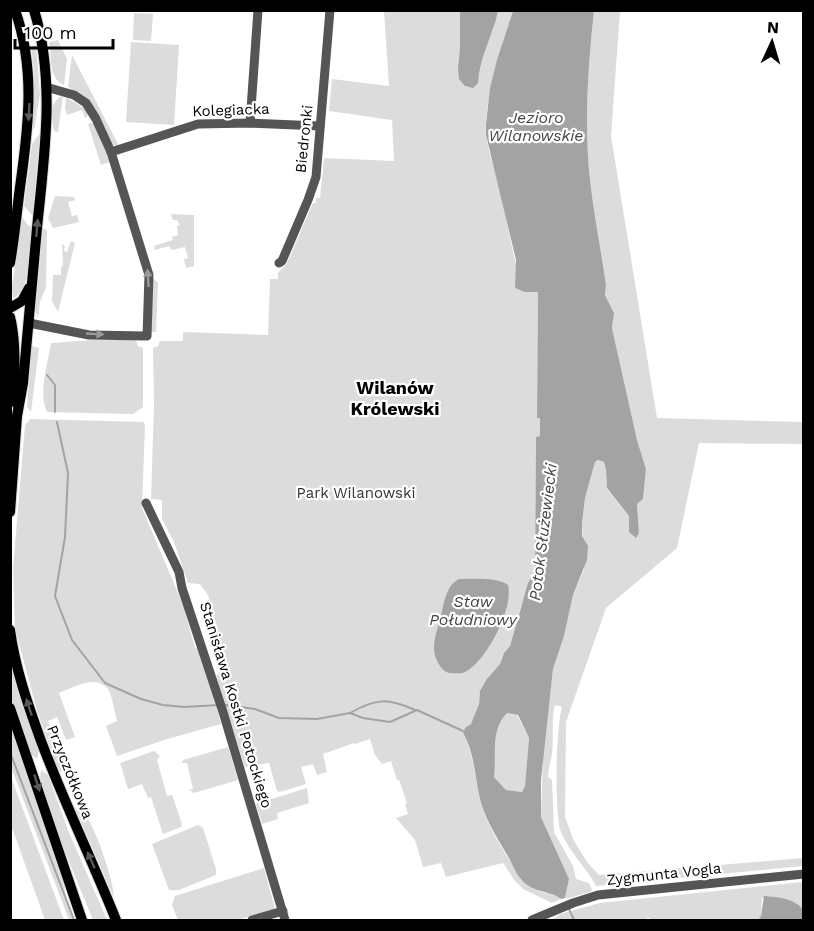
<svg xmlns="http://www.w3.org/2000/svg" width="814" height="931" font-family="'Work Sans',sans-serif">
<rect width="100%" height="100%" fill="#fff"/>
<g fill="#dcdcdc">
<path d="M384,11H513C502,48 489,83 486,122C484,143 495,168 500,189C508,223 512,259 525,292H538L537,417L540,418V436L536,437L535,573L521,606L510,646L504,653L500,664L486,680L480,691L479,704L471,725L465,728L463,733C473,752 475,775 479,795C485,823 501,847 516,870C520,875 523,881 527,885C537,894 551,891 561,899L552,903L523,889L515,881L503,863L446,877L441,863L423,867L415,840L396,818L408,814L405,804L407,803L399,780H397L391,761L382,764L375,755L370,739L355,744L354,743L323,754L327,772L317,775L313,764L301,767L306,784L280,792L277,791L269,763L245,767L216,676L224,668L225,657L208,595L200,584L188,583L174,542L162,519V500L151,499L154,405L153,348L158,346L160,341H183V332L268,335L270,279H278V273L287,263L313,203H316V198H320L324,158L394,161L392,120L329,111L332,79L389,86Z"/>
<path d="M594,11H620L611,136L657,418L803,422V444L699,443L677,548L606,608L566,722L565,817L574,841L587,862L599,875L803,858V866L596,886C586,867 569,852 561,832C554,813 556,727 562,707L555,705C551,721 554,737 552,753C551,761 548,769 548,777L552,780L554,832L573,866L576,879L589,883L592,890L590,892L569,898H565L569,879L541,817L543,755L553,669L564,636L573,595L584,570L582,523L585,498L595,462L598,460L604,462L606,470L607,489L629,516V532L636,538L639,533L637,504L643,499L646,469L637,440L612,328L614,313L605,295L606,285C601,250 594,215 590,180C584,124 588,67 594,11Z"/>
<polygon points="134,13 153,14 151,41 133,40"/>
<path d="M58,40L67,59L64,85C48,78 52,57 49,42Z"/>
<polygon points="131,42 179,45 174,125 126,122"/>
<polygon points="36,45 40,94 34,130 33,128 34,72 31,46"/>
<polygon points="72,55 119,146 112,145 80,94 68,87"/>
<path d="M63,96L58,132L54,131C52,119 48,101 63,96Z"/>
<polygon points="66,97 81,106 88,113 87,117 85,118 82,110 67,115 65,108"/>
<polygon points="91,123 95,124 110,162 101,165 88,124"/>
<polygon points="40,133 33,216 24,206 32,144"/>
<polygon points="55,196 74,197 75,200 68,202 72,216 77,215 79,222 53,228 48,218"/>
<polygon points="171,214 194,215 194,266 186,268 184,259 188,258 185,247 172,250 169,246 155,250 154,246 173,240 172,237 178,235 177,226 180,225 177,220 173,220"/>
<path d="M22,217L28,225L32,227C30,245 32,291 13,298L12,287Z"/>
<polygon points="43,228 47,231 46,287 40,302 38,318 35,310"/>
<polygon points="71,241 75,243 58,312 52,301 53,275 61,275 61,267 63,266 62,244 65,246 64,251 67,252"/>
<polygon points="153,279 158,282 156,332 151,332"/>
<path d="M93,340H136L138,346L143,348V407L133,414L47,412C38,393 48,363 51,343Z"/>
<polygon points="32,346 39,348 31,412 27,407"/>
<path d="M30,419L143,422L145,424L142,508L183,605L195,648L200,647L221,724L164,740L117,756L106,726L117,721C115,714 112,694 108,689C95,674 75,687 59,693L75,737L66,740L57,717L48,721L67,770L64,773L58,770L37,710L15,629L13,569L25,425Z"/>
<polygon points="10,661 21,700 39,751 37,759 31,754 10,695"/>
<path d="M507,713L517,715L529,738L525,786L522,792L506,790L494,777C497,755 490,730 507,713Z"/>
<polygon points="10,723 60,868 66,897 75,920 69,920 11,767"/>
<polygon points="228,747 238,780 194,793 189,790 193,789 187,763 182,763 183,760"/>
<polygon points="154,751 160,756 157,760 167,796 172,795 182,824 181,827 163,834 151,797 148,798 142,784 128,789 120,763"/>
<polygon points="41,770 48,775 68,830 107,920 93,920 56,830 40,778"/>
<polygon points="10,777 11,777 64,920 45,920 11,825"/>
<polygon points="307,788 309,803 277,813 278,819 262,824 256,804"/>
<path d="M75,808C79,810 83,812 86,816C96,829 114,882 114,898Z"/>
<polygon points="198,825 203,828 216,869 216,875 179,890 169,890 152,844"/>
<polygon points="264,868 275,909 237,920 178,920 172,905 175,896"/>
<path d="M803,882V909C794,898 776,899 762,898L761,917L758,920H650V918H647L645,920H553L560,914L600,903Z"/>
</g>
<g fill="#a3a3a3" fill-rule="evenodd">
<path d="M460,11H498C493,35 479,58 478,83L473,88L465,86L459,79L458,69L460,48Z"/>
<path d="M513,11H594C588,67 584,124 590,180C594,215 601,250 606,285L605,295L614,313L612,328L637,440L646,469L643,499L637,504L639,533L636,538L629,532V516L607,488L606,470L604,462L598,460L595,462L585,498L582,523V536L588,546L587,560L573,595L564,636L553,669L541,780V817L569,879L565,898L561,899C551,891 538,893 527,885C518,878 514,868 509,858C497,838 484,818 479,795C475,775 474,752 463,733L465,728L471,724L479,704L480,691L486,680L500,664L504,653L510,646L528,583L535,573L536,437L540,436V418H537L538,292H525L515,288L516,260L486,135V124L490,88L497,60ZM507,713L518,715L529,738L525,786L522,792L506,790L494,777C497,755 490,730 507,713Z"/>
<path d="M459,579C472,579 498,577 508,585C514,608 486,662 465,672C461,674 456,673 451,673C445,673 441,668 438,663C430,648 436,634 440,619C444,605 445,586 459,579Z"/>
<path d="M764,896C778,897 793,898 803,909V920H758L761,916Z"/>
</g>
<g fill="none" stroke-linecap="round" stroke-linejoin="round">
<g stroke="#a3a3a3" stroke-width="2">
<polyline points="47,375 55,385 55,412"/>
<polyline points="57,422 68,473 65,537 55,596 72,640 105,683 141,699 163,705 184,707 219,705"/>
<polyline points="225,705 255,709 279,718 317,719 350,713 363,718 390,722 417,710 463,731"/>
<path d="M350,713C376,698 388,698 415,710"/>
<polyline points="10,752 74,920"/>
<polyline points="568,907 574,920"/>
</g>
<defs>
<g id="major">
<path d="M10,263C15,235 17,208 21,180C29,122 35,67 15,10"/>
<polyline points="10,308 22,301 29,288"/>
<path d="M10,317C17,345 13,374 16,403"/>
<path d="M10,512L17,416L23,383C28,332 32,280 37,228C44,157 56,81 34,10"/>
<path d="M10,630C15,668 28,705 41,741C64,802 92,860 116,920"/>
<polyline points="10,708 82,920"/>
</g>
</defs>
<use href="#major" stroke="#dbdbdb" stroke-width="12"/>
<g stroke="#555" stroke-width="9">
<polyline points="250,123 258,10"/>
<polyline points="111,152 198,124 250,123 320,126"/>
<polyline points="279,263 282,261 308,200 316,177 330,10"/>
<polyline points="29,323 89,335 147,336 149,275 111,152 96,119 86,103 74,95 46,87"/>
<polyline points="146,503 179,572 182,588 223,712 285,920"/>
<polyline points="252,920 283,911"/>
<polyline points="532,920 573,903 598,895 804,874"/>
</g>
<use href="#major" stroke="#000" stroke-width="10"/>
</g>
<defs><path id="oneway-solid" d="M-6-.8H1V-3.2L6.5 0L1 3.2V.8H-6Z" transform="scale(1.5)"/></defs>
<g fill="#595959">
<use href="#oneway-solid" transform="translate(29 112) rotate(93)"/>
<use href="#oneway-solid" transform="translate(37 228) rotate(-85)"/>
<use href="#oneway-solid" transform="translate(29 707) rotate(-108)"/>
<use href="#oneway-solid" transform="translate(37 783) rotate(72)"/>
<use href="#oneway-solid" transform="translate(91 860) rotate(-114)"/>
</g>
<g fill="#999">
<use href="#oneway-solid" transform="translate(148 278) rotate(-94)"/>
<use href="#oneway-solid" transform="translate(95 334) rotate(3)"/>
</g>
<g text-anchor="middle" dominant-baseline="central" stroke-width="4.5" stroke-linejoin="round" paint-order="stroke">
<g font-size="15" fill="#000" stroke="#fff">
<text transform="translate(231 110) rotate(-2)">Kolegiacka</text>
<text transform="translate(304 139) rotate(-84)">Biedronki</text>
<text transform="translate(236 705) rotate(73)">Stanisława Kostki Potockiego</text>
<text transform="translate(70 772) rotate(68)">Przyczółkowa</text>
<text transform="translate(664 874) rotate(-6)">Zygmunta Vogla</text>
</g>
<g font-size="15" fill="#333" stroke="#fff">
<text x="356" y="493">Park Wilanowski</text>
</g>
<g font-size="16" font-style="italic" fill="#444" stroke="#fff">
<text x="536" y="117">Jezioro<tspan x="536" dy="18">Wilanowskie</tspan></text>
<text transform="translate(543 532) rotate(-83)">Potok Służewiecki</text>
<text x="473" y="601">Staw<tspan x="473" dy="18">Południowy</tspan></text>
</g>
<g font-size="18" font-weight="bold" fill="#000" stroke="#fff">
<text x="395" y="387">Wilanów<tspan x="395" dy="21">Królewski</tspan></text>
</g>
</g>
<rect width="814" height="931" fill="none" stroke="#000000" stroke-width="24"/>
<g transform="translate(772 42) rotate(4)" stroke="#ffffff" stroke-width="4.5" paint-order="stroke">
<path d="M0-4.5L10 22L0 15L-10 22Z" fill="#000000"/>
<text y="-9" font-size="16" font-weight="bold" text-anchor="middle" fill="#000000">N</text>
</g>
<path d="M15 39v9h98v-9" fill="none" stroke="#000000" stroke-width="3"/>
<text x="24" y="39" font-size="18" fill="#000000" stroke="#ffffff" stroke-width="4.5" paint-order="stroke">100 m</text>
</svg>
